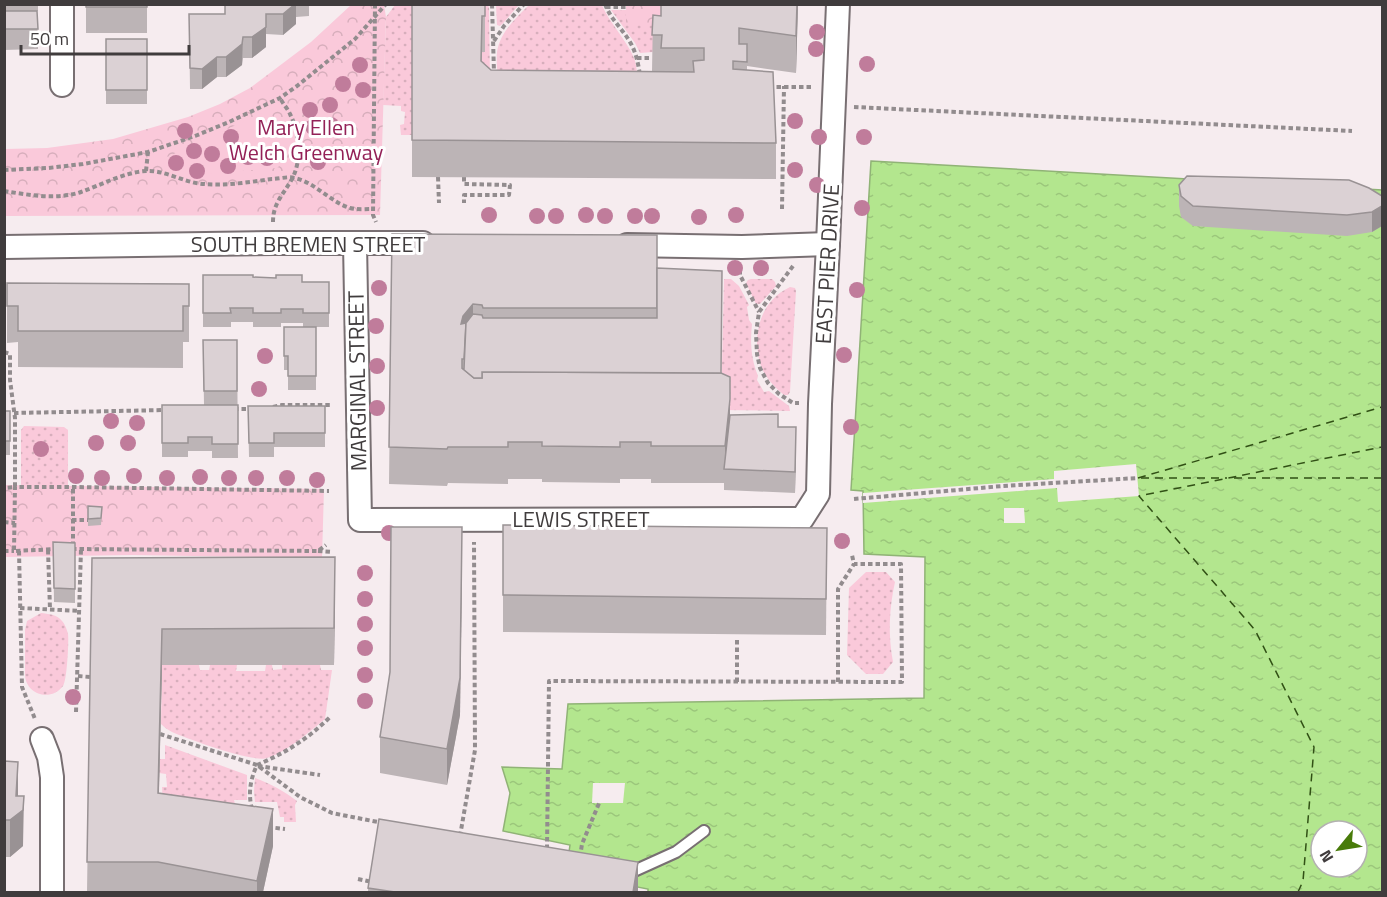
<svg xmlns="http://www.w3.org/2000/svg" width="1387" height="897" font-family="'Titillium Web',sans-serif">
<defs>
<pattern id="grass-dots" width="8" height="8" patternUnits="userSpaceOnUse" patternTransform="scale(1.5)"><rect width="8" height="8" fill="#fac9da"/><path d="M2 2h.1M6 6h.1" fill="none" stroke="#d7aebc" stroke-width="1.8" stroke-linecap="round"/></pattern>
<pattern id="park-crowns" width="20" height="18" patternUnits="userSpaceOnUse" patternTransform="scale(1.5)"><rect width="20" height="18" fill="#fac9da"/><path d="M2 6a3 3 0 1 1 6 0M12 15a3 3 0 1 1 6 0" fill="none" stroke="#d7aebc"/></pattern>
<pattern id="water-ripples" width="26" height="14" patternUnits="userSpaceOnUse" patternTransform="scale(1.5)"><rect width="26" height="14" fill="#b3e68e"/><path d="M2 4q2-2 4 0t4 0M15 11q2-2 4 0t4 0" fill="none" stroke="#9bc67b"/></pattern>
</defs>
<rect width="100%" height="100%" fill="#f6ecef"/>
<g fill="url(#grass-dots)">
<polygon points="395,5 488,5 489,8 490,81 481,81 482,52 484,52 485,19 412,135 401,135 400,125 404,124 405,112 401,111 401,106 383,105 386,17"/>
<path d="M496,5V4L519,5C514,10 504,23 500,26L497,25Z"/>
<path d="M529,5H602C610,24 626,39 634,58C637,66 637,75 638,82L498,85C498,74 496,63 497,52C500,32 516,18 529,5Z"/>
<polygon points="611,10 626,10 627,23 652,23 652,31 661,31 653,52 640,53 635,43"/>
<path d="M724,279H731L739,286L749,305L747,307L749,320L752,324C750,343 751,358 758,376L757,380L764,392L769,391L789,406L790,411L721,410Z"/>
<polygon points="751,279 772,279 775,282 776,286 760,304 756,304 746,283 748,280"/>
<path d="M790,287L795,288L796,291L790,392L788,395H784C775,387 766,379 761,366C758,359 758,351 757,344C757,319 767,298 790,287Z"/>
<polygon points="24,426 64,427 68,430 68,486 21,486 21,430"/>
<path d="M866,572H886L895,582C889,609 888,635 893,662L883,674H866L847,655L849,588Z"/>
<path d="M41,613C48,614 57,614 62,621C65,624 67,630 68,634C69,641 67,681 63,686C51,702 26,695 25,675V630L27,621Z"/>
<path d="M162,665H199L200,670H209L210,665H237L236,671H265L266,665H272L273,670L282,669V665H320L321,670H332L325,719C309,732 287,752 267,758C253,763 188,739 172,732C168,730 164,727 161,724Z"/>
<polygon points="165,745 247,775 247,800 234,800 235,804 163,805 162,787 167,787 166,774 159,773 160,759 165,759"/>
<path d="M255,778C271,784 284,791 297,801L295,805L296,822H284V817H280L277,802H255L254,791Z"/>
</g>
<g fill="url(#park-crowns)">
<polygon points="351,5 384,5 386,17 380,215 5,216 5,149 47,148 113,139 188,117 220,104 250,88 311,42"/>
<polygon points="626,5 664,5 661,23 626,23"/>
<polygon points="5,485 324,489 322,558 132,555 5,557"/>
</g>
<path fill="#fac9da" d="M262,113C267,114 272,115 276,118C288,131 293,156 277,168L197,175H179L167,171L163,165L165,158Z"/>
<path fill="url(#water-ripples)" stroke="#90b376" stroke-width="1.5" fill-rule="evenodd" d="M871,161L1382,190V892H648V889L566,873L570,845L503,831L510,793L502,767L562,769L568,704L924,698L925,557L864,554L863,491L851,490ZM1321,831H1357V867H1321Z"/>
<g fill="#f6ecef">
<polygon points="1136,464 1139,496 1058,502 1057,488 863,503 863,493 1054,479 1054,471"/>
<polygon points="1004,508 1024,508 1025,523 1004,523"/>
<polygon points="593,783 625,783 623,803 592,803"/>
</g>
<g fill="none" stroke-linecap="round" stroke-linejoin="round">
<g stroke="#315015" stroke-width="1.5" stroke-dasharray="8 6" stroke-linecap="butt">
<polyline points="1138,478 1382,407"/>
<polyline points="1141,478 1227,478"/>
<polyline points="1234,478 1382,478"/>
<polyline points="1298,892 1303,881 1314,747 1255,630 1139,496 1382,447"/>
</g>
<defs>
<polyline id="service" points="625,873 634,871 676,852 704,831"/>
<g id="minor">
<polyline points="62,85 62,4"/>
<polyline points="355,243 360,520 802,519 818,494 820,404 828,244 838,4"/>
<polyline points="627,245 742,247 828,244"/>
<polyline points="4,247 274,243 423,243"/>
<polyline points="42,739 49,757 52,777 52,892"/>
</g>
</defs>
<use href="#service" stroke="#786f72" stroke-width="14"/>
<use href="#minor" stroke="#786f72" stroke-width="26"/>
<g stroke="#928c8e" stroke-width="4" stroke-dasharray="4.5 3" stroke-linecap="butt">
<polyline points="375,4 373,215 376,222"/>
<polyline points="492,4 494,73"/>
<path d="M605,4C611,20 622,28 630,42C636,52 638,63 640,75"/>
<polyline points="606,7 626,7"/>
<polyline points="494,41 504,26 524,4"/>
<polyline points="637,58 652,58"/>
<polyline points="769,87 811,87"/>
<polyline points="854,107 1352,131"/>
<polyline points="4,170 48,168 83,164 148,152 195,136 229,122 280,98 297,86 355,39 386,4"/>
<polyline points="146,171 148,152"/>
<polyline points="438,177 439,203"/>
<polyline points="464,177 464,184 510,185 509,195 464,195 464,203"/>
<path d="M4,191C29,195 57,200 81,192C101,185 125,172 146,171C166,170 184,183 204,184C226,186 250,182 272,179C279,179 288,176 294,178C315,182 330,202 350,208C357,210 366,209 373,209"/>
<polyline points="782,209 784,86"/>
<path d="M273,222C273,203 283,195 292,179C302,160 300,134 290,114C288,109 283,104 280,98"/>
<polyline points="793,266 759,312 756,333 757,354 760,368 768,383 779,394 793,403 799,403"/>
<polyline points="740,270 740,275 759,312"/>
<polyline points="4,352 10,354 10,380 15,418 15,487 4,488"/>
<polyline points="273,407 282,405 332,405"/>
<polyline points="234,409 251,409"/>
<polyline points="14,413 167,410"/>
<polyline points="854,499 1003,486 1138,478"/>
<polyline points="72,520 88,520"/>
<polyline points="4,522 15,523"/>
<polyline points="73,546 73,487"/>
<polyline points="58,549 14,551 15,487 73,487 329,491"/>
<polyline points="72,549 318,551 326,545"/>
<polyline points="48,550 50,609"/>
<polyline points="4,551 14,551"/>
<polyline points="19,551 22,687 35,719"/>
<polyline points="318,551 332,552"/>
<polyline points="20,608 80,611"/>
<polyline points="78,676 90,677"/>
<polyline points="737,682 737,639"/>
<polyline points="838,682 838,589 854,564"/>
<polyline points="76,712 81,549"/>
<polyline points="160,734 257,765 300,797 332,813 383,823"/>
<polyline points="258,766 320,775"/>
<path d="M252,809C248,794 250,780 257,765C285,753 308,739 330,717"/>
<polyline points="268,827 285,829"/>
<polyline points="460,836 475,750 474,542"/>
<polyline points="547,849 549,681 902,682 901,564 854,564 852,555"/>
<polyline points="580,857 582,844 600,801"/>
<polyline points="358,879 372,882"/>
</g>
<use href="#service" stroke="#fff" stroke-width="10"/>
<use href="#minor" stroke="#fff" stroke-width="22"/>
</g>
<g fill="#c07c9b">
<circle cx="817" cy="32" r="8"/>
<circle cx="816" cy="49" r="8"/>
<circle cx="867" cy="64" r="8"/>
<circle cx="360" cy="65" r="8"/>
<circle cx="343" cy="84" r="8"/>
<circle cx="363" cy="90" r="8"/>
<circle cx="330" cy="105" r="8"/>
<circle cx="310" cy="110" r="8"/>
<circle cx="795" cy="121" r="8"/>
<circle cx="331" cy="125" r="8"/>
<circle cx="313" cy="127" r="8"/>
<circle cx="185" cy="131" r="8"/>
<circle cx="231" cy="137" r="8"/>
<circle cx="819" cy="137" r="8"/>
<circle cx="864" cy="137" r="8"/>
<circle cx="194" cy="151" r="8"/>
<circle cx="212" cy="154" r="8"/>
<circle cx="248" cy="157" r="8"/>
<circle cx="267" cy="158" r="8"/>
<circle cx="318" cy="162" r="8"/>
<circle cx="176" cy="163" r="8"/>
<circle cx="228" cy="166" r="8"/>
<circle cx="795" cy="170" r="8"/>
<circle cx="197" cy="171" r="8"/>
<circle cx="817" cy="185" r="8"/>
<circle cx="862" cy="208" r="8"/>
<circle cx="489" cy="215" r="8"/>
<circle cx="586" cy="215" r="8"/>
<circle cx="736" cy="215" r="8"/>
<circle cx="537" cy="216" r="8"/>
<circle cx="556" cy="216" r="8"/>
<circle cx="605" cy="216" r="8"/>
<circle cx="635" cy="216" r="8"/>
<circle cx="652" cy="216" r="8"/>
<circle cx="699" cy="217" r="8"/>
<circle cx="735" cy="268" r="8"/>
<circle cx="761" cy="268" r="8"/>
<circle cx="379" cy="288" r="8"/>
<circle cx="857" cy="290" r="8"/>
<circle cx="376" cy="326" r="8"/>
<circle cx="844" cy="355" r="8"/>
<circle cx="265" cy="356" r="8"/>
<circle cx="377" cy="366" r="8"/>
<circle cx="259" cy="389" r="8"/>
<circle cx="377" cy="408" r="8"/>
<circle cx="111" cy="421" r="8"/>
<circle cx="137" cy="423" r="8"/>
<circle cx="851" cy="427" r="8"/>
<circle cx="96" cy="443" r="8"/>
<circle cx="128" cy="443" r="8"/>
<circle cx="41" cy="449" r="8"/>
<circle cx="76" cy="476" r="8"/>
<circle cx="134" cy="476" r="8"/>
<circle cx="200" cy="477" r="8"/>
<circle cx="102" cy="478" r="8"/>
<circle cx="167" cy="478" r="8"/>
<circle cx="229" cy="478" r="8"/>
<circle cx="256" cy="478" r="8"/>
<circle cx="287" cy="478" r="8"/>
<circle cx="317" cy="480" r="8"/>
<circle cx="389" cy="533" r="8"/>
<circle cx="842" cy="541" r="8"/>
<circle cx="365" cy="573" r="8"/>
<circle cx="365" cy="599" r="8"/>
<circle cx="365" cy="624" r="8"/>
<circle cx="365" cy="648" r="8"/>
<circle cx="365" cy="675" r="8"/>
<circle cx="73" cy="697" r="8"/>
<circle cx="365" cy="701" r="8"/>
</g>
<g fill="#bcb4b6">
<polygon points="4,4 38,4 38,11 9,11 37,11 38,49 4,50"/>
<rect x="86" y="4" width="61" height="29"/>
<polygon points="225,4 309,4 309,16 296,17 296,24 283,35 266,34 266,47 252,58 243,58 242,65 226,77 217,77 202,89 190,89 189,14 225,14"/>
<polygon points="412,4 485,4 485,52 482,52 482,62 491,70 652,71 653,15 661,16 661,4 798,4 796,73 747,66 747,70 776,143 776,179 412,177"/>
<rect x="106" y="39" width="41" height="65"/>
<polygon points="1349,180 1382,226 1372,232 1347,236 1193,226 1181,217 1179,206 1179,185"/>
<polygon points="392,234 657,235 657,318 721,373 730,415 778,427 796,448 795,493 724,490 724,483 651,483 651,479 620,479 620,483 542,482 542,479 508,479 508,484 448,483 447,486 389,484"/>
<polygon points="203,275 253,277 302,282 329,282 329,327 316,327 316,390 288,390 288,370 284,370 284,327 303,327 303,323 281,323 281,327 253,327 253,322 231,322 231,327 203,327"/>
<polygon points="7,283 189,284 189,342 183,342 183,368 18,367 18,342 7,343"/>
<polygon points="203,340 237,340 238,458 212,458 212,451 188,451 188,457 162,457 162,405 204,405"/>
<polygon points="248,406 325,406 325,447 274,447 274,457 249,457"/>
<rect x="4" y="411" width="6" height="44"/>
<polygon points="88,506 102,507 101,525 88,526"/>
<polygon points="503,525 827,528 826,635 503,632"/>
<polygon points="53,542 75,543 75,603 54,602"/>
<polygon points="92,558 335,594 334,665 162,665 159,793 273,846 263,892 87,892"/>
<polygon points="462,564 460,715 447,785 380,773 380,737"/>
<polygon points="4,761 18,796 23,846 10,857 4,857"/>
<polygon points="368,888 638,892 368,892"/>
</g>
<g fill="#999294">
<polygon points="295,4 296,4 296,24 283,35 283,14"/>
<polygon points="797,4 798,4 796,73 796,36"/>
<polygon points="266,27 266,47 252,58 252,37"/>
<polygon points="243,37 242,65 226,77 226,57"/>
<polygon points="217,57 217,77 202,89 202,69"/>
<polygon points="1382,206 1382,226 1372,232 1372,212"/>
<polygon points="473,304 473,341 464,359 461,324 463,316"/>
<polygon points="730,377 730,435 725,469 725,446"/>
<polygon points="796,427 796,448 795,493 795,472"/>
<polygon points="335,557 335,594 334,665 334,628"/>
<polygon points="462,564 460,715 447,785 447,749"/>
<polygon points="162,629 162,665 158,829 158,793"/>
<polygon points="18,762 18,798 24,796 23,846 10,857 10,820"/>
<polygon points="273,809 273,846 263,892 257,892 257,881"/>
<polygon points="638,862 638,892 633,892"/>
</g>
<g fill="#dbd1d4" stroke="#999294" stroke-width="1.5">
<rect x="86" y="4" width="61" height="3"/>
<polygon points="225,4 295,4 283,14 266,14 266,27 252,37 243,37 242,44 226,57 217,57 202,69 190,68 189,14 225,14"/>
<polygon points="412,4 485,4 485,16 482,16 481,61 491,70 694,72 693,61 704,60 704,48 661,48 662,35 652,35 653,15 661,16 661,4 797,4 796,36 739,28 739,44 747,44 747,62 733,61 733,69 773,72 776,143 412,140"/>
<polygon points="4,11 37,11 38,29 4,29"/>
<rect x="106" y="39" width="41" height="51"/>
<polygon points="1187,176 1349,180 1369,188 1382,196 1382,206 1372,212 1347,215 1193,206 1181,196 1179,185"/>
<polygon points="392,234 657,235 657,308 483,308 482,305 473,304 463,316 461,324 466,323 464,359 462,359 462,368 474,378 482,378 482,372 721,373 730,377 730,399 725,446 651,446 651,442 620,442 620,447 542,446 542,442 508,442 508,447 448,447 447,449 389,447"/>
<polygon points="657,268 722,271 721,373 482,372 482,378 474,378 463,369 464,369 466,323 473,314 482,315 483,318 657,318"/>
<polygon points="203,275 253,275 253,277 276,278 276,275 302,275 302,282 329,282 329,313 303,313 303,309 281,309 281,313 253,313 253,308 230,308 231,313 203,313"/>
<polygon points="7,283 189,284 189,306 183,306 183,331 18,331 18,306 7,306"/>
<polygon points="284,327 316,327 316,376 288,376 288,356 284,356"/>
<polygon points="203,340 237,340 237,391 204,391"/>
<polygon points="162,405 238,405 238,444 212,444 212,437 188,437 188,443 162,443"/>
<polygon points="248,406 325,406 325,433 274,433 274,443 249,443"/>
<rect x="4" y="411" width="6" height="30"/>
<polygon points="778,414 778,427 796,427 795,472 724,469 730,415"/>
<polygon points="88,506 102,507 101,518 88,519"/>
<polygon points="503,525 827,528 826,599 503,595"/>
<polygon points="391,527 462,527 460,678 447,749 380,737 390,672"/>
<polygon points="53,542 75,543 75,589 54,588"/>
<polygon points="335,557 334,628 162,629 158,793 273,809 257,881 158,862 87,862 92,558"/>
<polygon points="4,761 18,762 16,796 24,796 23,810 10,820 4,820"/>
<polygon points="379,819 638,862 633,892 395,892 368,888"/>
</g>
<g text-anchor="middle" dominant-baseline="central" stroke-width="6" stroke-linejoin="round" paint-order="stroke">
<g font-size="22" fill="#932157" stroke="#fff">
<text x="306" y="127">Mary Ellen<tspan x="306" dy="25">Welch Greenway</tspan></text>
</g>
<g font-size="22" fill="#403c3d" stroke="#fff">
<text x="308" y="244">SOUTH BREMEN STREET</text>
<text transform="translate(827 264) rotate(-87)">EAST PIER DRIVE</text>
<text transform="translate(357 381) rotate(-91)">MARGINAL STREET</text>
<text x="581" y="519">LEWIS STREET</text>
</g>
</g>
<rect width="1387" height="897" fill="none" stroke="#403c3d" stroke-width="12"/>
<g transform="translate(1339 849) rotate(240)"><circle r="28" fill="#ffffff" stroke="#b3b1b1" stroke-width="1.5"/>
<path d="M0-4.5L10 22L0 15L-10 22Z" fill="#487b0a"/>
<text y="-9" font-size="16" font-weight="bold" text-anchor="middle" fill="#403c3d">N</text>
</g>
<path d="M21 45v9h168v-9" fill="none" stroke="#403c3d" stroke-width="3"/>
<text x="30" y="45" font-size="18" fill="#403c3d" stroke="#ffffff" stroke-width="4.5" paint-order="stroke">50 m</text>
</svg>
